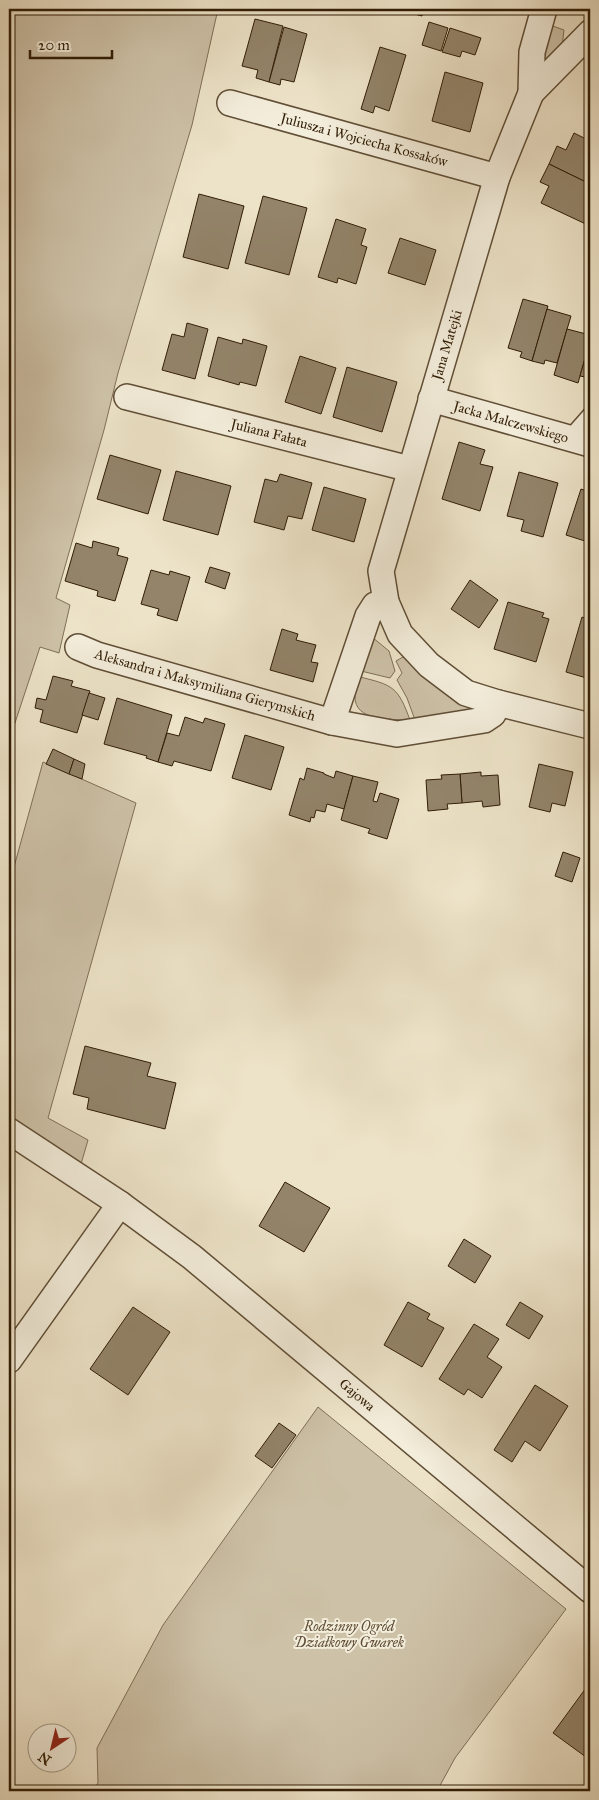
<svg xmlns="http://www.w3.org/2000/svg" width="599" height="1800" font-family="'IM FELL Great Primer',serif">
<rect width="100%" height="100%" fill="#ede3c8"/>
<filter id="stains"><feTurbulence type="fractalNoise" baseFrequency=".004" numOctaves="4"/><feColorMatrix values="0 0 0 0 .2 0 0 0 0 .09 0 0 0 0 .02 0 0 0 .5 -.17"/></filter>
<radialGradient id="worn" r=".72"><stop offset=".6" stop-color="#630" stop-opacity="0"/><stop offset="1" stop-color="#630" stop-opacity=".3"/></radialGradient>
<g fill="#cdc1a7" stroke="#7f6f56">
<polygon points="9,9 218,9 192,125 118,373 104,430 56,598 70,605 59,653 40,647 9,741"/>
<polygon points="550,25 564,30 562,47 543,66 541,56"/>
<polygon points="372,637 389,651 395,671 390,678 361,671"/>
<polygon points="403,657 425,678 469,707 470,711 415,720 407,698 397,680 402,673 396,661"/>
<path d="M360,677C393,685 398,687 410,720C392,719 354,722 355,696C355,690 358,682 360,677Z"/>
<polygon points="43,762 136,803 48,1118 88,1140 81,1164 9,1128 9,885"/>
<polygon points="318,1407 566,1609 455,1758 437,1791 92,1791 98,1783 97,1748 163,1625"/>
</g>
<g fill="#93846a" stroke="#311d05">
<polygon points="396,9 424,9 422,16"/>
<polygon points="255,19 283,26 269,82 256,78 258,70 242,66"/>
<polygon points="429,22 448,28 441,51 422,45"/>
<polygon points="284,27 307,34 294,82 281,79 280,85 269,82"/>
<polygon points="450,28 481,38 475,55 462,51 460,57 442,52"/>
<polygon points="380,47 406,55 389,111 375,106 373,113 361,109"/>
<polygon points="445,72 483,83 470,132 432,121"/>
<polygon points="574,133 590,141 590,184 549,164 557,146 566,150"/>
<polygon points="549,164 590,184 590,226 541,203 549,186 540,182"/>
<polygon points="199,194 244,206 228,269 183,257"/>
<polygon points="263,196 307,208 289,275 245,263"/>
<polygon points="336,219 366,229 361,245 367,247 356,284 338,278 337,283 318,277"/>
<polygon points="400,238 436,250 425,285 388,273"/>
<polygon points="523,299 548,306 532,361 520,357 522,352 508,348"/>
<polygon points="547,309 571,316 557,363 545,360 544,364 532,361"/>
<polygon points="187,323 208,329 195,379 162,370 172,334 184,337"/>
<polygon points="567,329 590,335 590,341 578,383 554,375"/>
<polygon points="218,337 242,344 243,339 267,346 256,386 240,382 239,385 208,376"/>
<polygon points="590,341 590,385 588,384 590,378 580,376"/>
<polygon points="300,356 336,368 321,414 285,402"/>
<polygon points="347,367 397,382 382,432 333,417"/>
<polygon points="459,442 485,450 480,464 493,467 480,511 442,499"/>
<polygon points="110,455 161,470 148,514 97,499"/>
<polygon points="176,471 231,486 218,535 163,520"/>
<polygon points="519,472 558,483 543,537 521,531 524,520 507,516"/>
<polygon points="280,474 312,483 302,519 288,516 284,530 254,522 265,479 277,482"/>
<polygon points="324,487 366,499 354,542 312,530"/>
<polygon points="581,489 590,492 590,547 586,546 588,542 566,535"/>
<polygon points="93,541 119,548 117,555 128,558 115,601 97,596 98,591 65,581 76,543 92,548"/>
<polygon points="210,567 230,573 225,589 205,582"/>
<polygon points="151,570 169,575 170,571 190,577 177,621 157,615 159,609 141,604"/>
<polygon points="470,580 498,600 479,628 451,609"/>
<polygon points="508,602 544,613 542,617 549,619 536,662 494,649"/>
<polygon points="582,617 590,620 590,679 566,672"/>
<polygon points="282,629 298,634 296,640 316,645 311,662 318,663 313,682 270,670"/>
<polygon points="53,676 73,681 71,686 90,691 77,733 40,722 43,710 35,708 37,698 46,700"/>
<polygon points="89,693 105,698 98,720 82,715"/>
<polygon points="117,698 172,715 158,762 146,758 147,756 104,744"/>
<polygon points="185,717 203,723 205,718 225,724 211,771 174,761 172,766 158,762 167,733 179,736"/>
<polygon points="245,735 284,747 271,790 232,778"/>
<polygon points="53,749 74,759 69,774 46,764"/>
<polygon points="74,759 85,764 82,779 69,774"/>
<polygon points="539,764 573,772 565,806 552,803 550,812 529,807"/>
<polygon points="307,768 324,773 324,774 334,778 336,771 353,776 344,809 327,804 325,812 316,810 314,818 311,817 310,822 289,815 300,778 304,780"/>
<polygon points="481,772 481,776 498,775 500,805 483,807 482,801 462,803 460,774"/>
<polygon points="460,774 462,803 447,804 448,809 428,811 426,780 442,779 441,775"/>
<polygon points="353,776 378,782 373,801 377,802 380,793 399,799 387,839 368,833 370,829 341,820"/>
<polygon points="563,852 580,858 572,882 555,876"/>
<polygon points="85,1046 151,1063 147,1076 176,1083 165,1129 87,1109 89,1098 73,1094"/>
<polygon points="285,1182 330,1208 304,1252 259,1226"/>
<polygon points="464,1239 491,1256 475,1283 448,1266"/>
<polygon points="408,1302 430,1314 427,1319 444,1328 422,1367 384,1345"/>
<polygon points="520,1302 543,1316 529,1339 506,1325"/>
<polygon points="133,1307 170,1332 128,1395 90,1369"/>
<polygon points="474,1324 499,1339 487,1357 502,1367 482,1398 468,1389 464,1395 439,1379"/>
<polygon points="535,1385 568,1406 540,1451 525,1441 512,1462 494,1450"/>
<polygon points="279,1423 296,1435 272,1468 255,1456"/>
<polygon points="586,1688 590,1691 590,1760 553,1733"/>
</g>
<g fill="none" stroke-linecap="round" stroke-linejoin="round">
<defs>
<polyline id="lane" points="568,438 590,413"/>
<g id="street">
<polyline points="544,9 532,52 531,93 497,177 381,571 386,602 400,634 429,665 466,693 498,703 590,726"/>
<polyline points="531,93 590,33"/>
<polyline points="230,103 497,177"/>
<polyline points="127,397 410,469"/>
<polyline points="431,399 590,444"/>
<polyline points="78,647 97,655 332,722 397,734 484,720 493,714 498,703"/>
<polyline points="332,722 368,616 375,605 386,602"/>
<polyline points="9,1131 120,1204 192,1257 590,1590"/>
<polyline points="9,1360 120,1204"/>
</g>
</defs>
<use href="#lane" stroke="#604e36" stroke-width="15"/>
<use href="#street" stroke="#604e36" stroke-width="28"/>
<use href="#lane" stroke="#f3eddb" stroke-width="12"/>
<use href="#street" stroke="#f3eddb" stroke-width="25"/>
</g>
<g text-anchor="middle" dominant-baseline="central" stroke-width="4" stroke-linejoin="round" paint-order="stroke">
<g font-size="14" fill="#311d05" stroke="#f3eddb">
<text transform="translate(364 140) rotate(15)">Juliusza i Wojciecha Kossaków</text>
<text transform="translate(447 345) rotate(-73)">Jana Matejki</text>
<text transform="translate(511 422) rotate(16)">Jacka Malczewskiego</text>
<text transform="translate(269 433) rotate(14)">Juliana Fałata</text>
<text transform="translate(205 685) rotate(16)">Aleksandra i Maksymiliana Gierymskich</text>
<text transform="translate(357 1395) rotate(40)">Gajowa</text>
</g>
<g font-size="14" font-style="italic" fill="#604e36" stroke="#f3eddb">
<text x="349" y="1626">Rodzinny Ogród<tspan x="349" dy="16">Działkowy Gwarek</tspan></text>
</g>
</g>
<rect width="599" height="1800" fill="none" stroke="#ede3c8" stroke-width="30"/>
<rect x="10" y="10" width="579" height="1780" fill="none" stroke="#311d05" stroke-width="2.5"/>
<rect x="15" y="15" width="569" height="1770" fill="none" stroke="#311d05"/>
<g transform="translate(52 1748) rotate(215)"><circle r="24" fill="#f3eddb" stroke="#a59a85"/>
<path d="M0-4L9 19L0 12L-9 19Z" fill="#8f2418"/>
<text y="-8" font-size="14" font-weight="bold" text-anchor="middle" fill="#311d05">N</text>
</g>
<path d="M30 50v8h82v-8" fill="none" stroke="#311d05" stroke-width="2.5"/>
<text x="38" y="50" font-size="15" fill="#311d05" stroke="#f3eddb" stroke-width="4" paint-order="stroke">20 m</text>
<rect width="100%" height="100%" filter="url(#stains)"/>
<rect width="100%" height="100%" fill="url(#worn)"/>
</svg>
